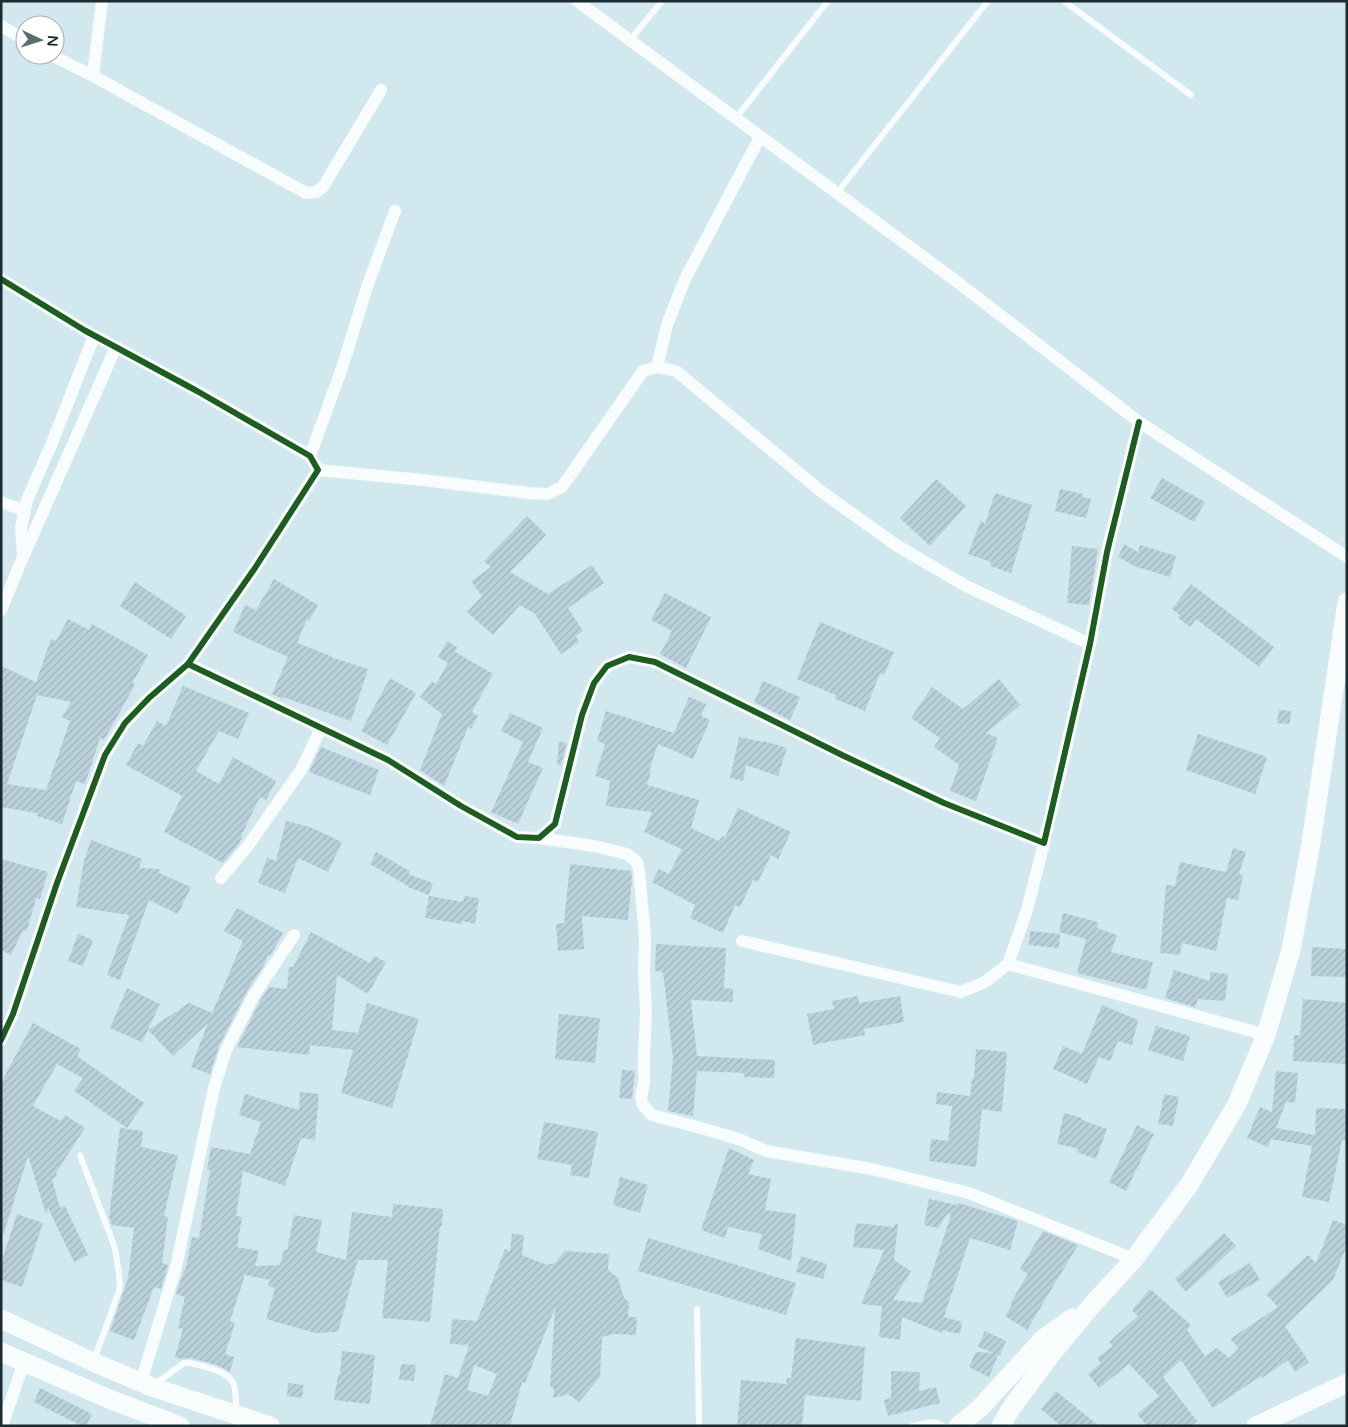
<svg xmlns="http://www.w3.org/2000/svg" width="1348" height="1427" font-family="'Varela Round',sans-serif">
<defs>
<pattern id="building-hatch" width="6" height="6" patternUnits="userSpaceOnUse" patternTransform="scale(1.25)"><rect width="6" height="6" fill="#bad1dc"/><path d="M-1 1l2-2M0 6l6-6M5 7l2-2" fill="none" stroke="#9fb4bd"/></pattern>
</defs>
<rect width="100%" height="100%" fill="#d2e8ef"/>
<g fill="url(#building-hatch)" fill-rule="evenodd">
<polygon points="1162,478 1205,502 1194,522 1150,498"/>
<polygon points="936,479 966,506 930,546 900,518"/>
<polygon points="1060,489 1083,494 1082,497 1091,499 1086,518 1055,511"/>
<polygon points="995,493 1032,505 1011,573 990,566 991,562 968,554 981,520 985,524"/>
<polygon points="527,516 546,535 510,572 548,594 592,565 604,583 568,608 583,631 576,636 579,642 561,654 535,614 520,605 493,635 467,612 482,596 471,581 491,567 484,561"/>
<polygon points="1124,544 1138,552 1140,545 1176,556 1170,577 1134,566 1118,557"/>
<polygon points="1072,546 1098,549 1089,605 1067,603"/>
<polygon points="274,579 318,605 309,621 307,619 297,643 331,656 331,657 368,669 351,721 283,697 283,699 272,694 288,657 233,632 245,605 256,610"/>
<polygon points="135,582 186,616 171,639 120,606"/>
<polygon points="1191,584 1274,647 1259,667 1196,619 1190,627 1178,618 1180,615 1172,609"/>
<polygon points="665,593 711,617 686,668 660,654 672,631 651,620"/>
<path d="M68,619L89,630L92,624L148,655L133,682V684L135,685L104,740L100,738L85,784L76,781L62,824L37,816V813L1,807V666L36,682L51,639L56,641ZM37,695L71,702L62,717L70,721L46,790L7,784Z"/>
<polygon points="820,622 894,652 884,675 880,673 865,711 835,699 836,695 797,679"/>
<polygon points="447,641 457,647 455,652 493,674 472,712 478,716 471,729 468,727 444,786 420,770 442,714 420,697 432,681 436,684 448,663 438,657"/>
<polygon points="390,678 416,693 387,745 361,731"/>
<polygon points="999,679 1020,705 986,733 998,738 976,801 950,791 959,765 934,747 940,738 911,718 932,687 963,709"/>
<polygon points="763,681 800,697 790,720 754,702"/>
<polygon points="183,686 249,713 238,739 219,731 196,771 219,784 233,757 276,781 266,800 260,797 241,836 242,837 238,845 223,863 164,832 182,796 126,765 138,743 143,746 157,721 166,726"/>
<polygon points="689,697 706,704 701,716 710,720 693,759 658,744 649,771 651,771 647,785 699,800 691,828 719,841 722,836 725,837 738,808 791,832 778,859 771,855 758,882 753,880 740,907 735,905 723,933 690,918 695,905 652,882 659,869 669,874 682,849 644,832 652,812 606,806 610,781 595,776 605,744 597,741 606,711 674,733"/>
<polygon points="1279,710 1291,711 1290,724 1277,723"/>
<polygon points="510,713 543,728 528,762 543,768 518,824 491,812 523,742 501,731"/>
<polygon points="1198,734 1267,757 1255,794 1186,770"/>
<polygon points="739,737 763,742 764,741 787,748 778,776 746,765 743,781 730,778"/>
<polygon points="559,742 567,743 561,765 557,764"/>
<polygon points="321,747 379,770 370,795 309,772"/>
<polygon points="286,821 310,827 342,842 328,872 298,858 285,893 258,883 267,858 276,861"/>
<polygon points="91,840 142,859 139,868 160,869 159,873 191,887 178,914 149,900 120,980 107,975 129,915 76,907 84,861"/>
<polygon points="1233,848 1246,852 1239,874 1243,875 1238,900 1227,898 1216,951 1182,943 1180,955 1160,953 1166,885 1175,886 1180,862 1226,872"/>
<polygon points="376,852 410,871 408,874 433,883 429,895 408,887 408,886 370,864"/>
<polygon points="1,859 48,872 40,899 36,898 27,931 23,930 11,955 1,950"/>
<polygon points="570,864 631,871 632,879 628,920 582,916 584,949 558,951 556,924 564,923"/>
<polygon points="429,896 463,902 464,896 479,898 475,924 462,921 462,924 425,918"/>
<polygon points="237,908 283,933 273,951 270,956 268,955 263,967 247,991 219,1046 210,1074 191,1067 208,1023 173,1056 148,1030 189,1003 212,1013 243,941 224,931"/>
<polygon points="1063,913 1098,922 1097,928 1117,935 1111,952 1153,962 1146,990 1077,973 1086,939 1059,932"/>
<polygon points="1030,931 1060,934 1059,948 1029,945"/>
<polygon points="311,932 370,963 374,956 386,962 368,994 337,975 332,1030 358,1033 367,1003 419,1019 392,1108 341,1093 353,1050 310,1045 309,1055 237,1047 261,999 269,987 287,989 289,967 293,967"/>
<polygon points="78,934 93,940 83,966 68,961"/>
<polygon points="656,944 726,948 724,988 733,989 733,1002 691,1000 697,1056 775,1060 774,1078 744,1077 744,1073 697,1071 693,1116 668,1111 673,1058 663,972 655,971"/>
<polygon points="1312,947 1347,949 1347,977 1311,976"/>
<polygon points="1174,970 1210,981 1210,972 1228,974 1225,1001 1198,999 1195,1007 1165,998"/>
<polygon points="127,988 160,1004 142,1042 110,1028"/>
<polygon points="858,996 859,1003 900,996 904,1022 864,1029 865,1035 813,1045 807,1014 834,1009 832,1001"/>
<polygon points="1303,999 1347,1003 1347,1064 1293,1061 1294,1035 1300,1035"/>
<polygon points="1102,1005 1138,1020 1132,1045 1118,1041 1110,1061 1099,1057 1087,1084 1053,1069 1063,1046 1082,1054"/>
<polygon points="559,1014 600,1018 595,1063 555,1059"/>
<polygon points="33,1023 81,1049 77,1056 144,1103 127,1128 74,1091 83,1078 57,1064 33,1106 61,1121 65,1115 85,1128 56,1173 57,1176 52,1179 60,1208 65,1206 88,1255 74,1262 48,1208 46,1214 28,1156 4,1233 1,1233 1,1083"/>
<polygon points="1156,1026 1190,1036 1183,1061 1148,1050"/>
<polygon points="976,1049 1007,1052 1002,1112 982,1109 976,1167 929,1161 931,1139 948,1141 952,1106 936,1104 937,1092 970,1096 972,1078 974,1079"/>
<polygon points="622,1070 635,1071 632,1099 619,1098"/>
<polygon points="1276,1071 1298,1073 1295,1103 1286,1102 1276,1128 1315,1135 1316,1108 1347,1109 1347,1140 1342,1140 1329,1202 1302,1197 1312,1146 1271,1139 1268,1147 1247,1138 1260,1107 1272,1112"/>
<polygon points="300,1092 319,1094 315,1140 301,1138 285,1186 243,1171 236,1216 242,1217 237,1247 259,1251 255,1266 280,1265 284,1250 287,1250 294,1215 322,1220 316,1252 346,1260 352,1212 392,1217 393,1204 443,1209 442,1226 440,1226 430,1322 382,1318 388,1260 358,1260 338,1332 315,1333 266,1319 275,1288 268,1286 270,1280 245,1275 230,1321 235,1323 225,1354 234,1357 230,1372 217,1365 202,1361 190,1358 181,1359 175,1357 183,1329 178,1328 185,1297 176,1294 184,1270 185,1271 192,1237 199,1238 210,1170 207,1170 211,1147 250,1154 261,1122 239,1115 245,1094 299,1110"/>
<polygon points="1164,1094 1179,1097 1173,1126 1158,1124"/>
<polygon points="1064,1113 1082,1118 1082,1120 1107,1129 1096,1159 1077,1152 1079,1149 1057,1144"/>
<polygon points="544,1122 598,1132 589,1178 570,1175 572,1165 537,1159"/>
<polygon points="1137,1125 1154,1134 1126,1191 1109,1182"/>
<polygon points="120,1128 143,1131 141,1147 178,1155 164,1216 168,1217 162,1263 168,1265 161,1289 154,1287 134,1340 110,1331 128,1278 134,1228 112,1225 109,1217"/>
<polygon points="729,1148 754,1160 748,1174 771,1179 765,1210 796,1214 791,1261 758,1249 762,1234 728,1227 725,1238 701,1230"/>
<polygon points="620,1177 648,1185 640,1213 613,1205"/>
<polygon points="929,1199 957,1205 958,1203 1018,1221 1010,1250 970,1238 944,1317 962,1322 960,1334 942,1330 942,1333 902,1317 900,1340 879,1337 882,1306 861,1304 884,1250 853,1247 856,1223 894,1227 895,1223 898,1224 894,1260 911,1271 893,1300 922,1303 951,1215 948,1213 938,1228 924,1225"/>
<polygon points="17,1214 43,1223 22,1287 1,1280 1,1263"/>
<polygon points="1333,1220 1347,1225 1347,1245 1333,1280 1285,1326 1309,1362 1295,1372 1288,1360 1262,1378 1261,1376 1213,1408 1181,1360 1163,1377 1197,1421 1191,1426 1147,1426 1137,1414 1159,1396 1129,1364 1099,1388 1088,1374 1101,1363 1097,1358 1113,1346 1109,1342 1138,1316 1132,1310 1150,1289 1191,1325 1187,1330 1205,1356 1217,1348 1229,1358 1239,1348 1230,1339 1278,1307 1266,1294 1308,1255 1316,1263"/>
<polygon points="1043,1231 1078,1245 1027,1330 1005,1316 1012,1305 1010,1304 1028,1274 1020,1269"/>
<polygon points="1224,1233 1236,1246 1186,1292 1175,1279"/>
<path d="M512,1234L524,1235L522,1255L547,1265L555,1263L565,1251L609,1254L608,1270L618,1278L624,1298L629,1302L628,1317H637L636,1335L614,1334L602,1337L600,1377L579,1402L568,1394L553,1398L554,1389L550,1386L555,1308L525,1383L522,1382L510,1426H430L445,1374L458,1378L469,1345L450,1344L452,1319L477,1321L505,1249L510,1251ZM474,1365L497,1374L488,1396L467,1390Z"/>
<polygon points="648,1238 796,1283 786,1315 638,1271"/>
<polygon points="801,1256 827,1264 823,1279 796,1272"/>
<polygon points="1250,1263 1260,1280 1227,1298 1218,1282"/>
<polygon points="985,1331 1006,1341 1000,1355 998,1355 989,1377 969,1367 976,1352 994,1353 978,1347"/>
<polygon points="796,1338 865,1347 861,1401 805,1395 802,1426 737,1426 741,1380 786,1384 787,1378 791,1378"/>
<polygon points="342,1351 375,1355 370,1404 334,1400 338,1375 340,1375"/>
<polygon points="401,1364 416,1365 414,1381 399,1380"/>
<polygon points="891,1371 920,1372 919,1391 936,1387 940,1403 888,1416 884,1400 891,1398"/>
<polygon points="288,1383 304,1385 302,1398 287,1396"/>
<polygon points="40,1388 92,1414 86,1426 82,1426 34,1402"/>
<polygon points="1056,1391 1099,1426 1061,1426 1041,1409"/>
</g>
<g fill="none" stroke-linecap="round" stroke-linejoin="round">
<g stroke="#f8fcfd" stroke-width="6">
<polyline points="1064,1 1191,95"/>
<polyline points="630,40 662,1"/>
<polyline points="736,118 828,1"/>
<polyline points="837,193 988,1"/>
<polyline points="80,1155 115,1248 119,1274 120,1288 94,1360"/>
<polyline points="697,1309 699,1426"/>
<path d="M155,1384L184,1363H189C202,1366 231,1371 234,1385C236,1394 236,1404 237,1414"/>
<polyline points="912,1426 934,1422 944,1426"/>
</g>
<g stroke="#f8fcfd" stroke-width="12">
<polyline points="577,1 956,281 1139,422 1347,557"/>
<polyline points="1,26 25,40"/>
<polyline points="51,55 93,76 306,193 316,192 323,187 381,90"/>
<polyline points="93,76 102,1"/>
<polyline points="1,279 84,330 197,391 310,456 318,470 255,568 188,664 149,698 125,723 105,755 57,883 13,1014 1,1040"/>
<polyline points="657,367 667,325 685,279 760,137"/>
<polyline points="310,456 342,368 367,287 395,211"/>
<polyline points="318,470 423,480 529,493 548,494 562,487 643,371 657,367 676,371 822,492 896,545 966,586 1090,644"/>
<polyline points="1,502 25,511"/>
<polyline points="23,555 21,528 27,500 52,443 94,336"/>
<polyline points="1,610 23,557 116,347"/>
<polyline points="188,664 388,760 461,806 517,837 539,838 555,824 582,715 594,683 607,666 629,657 655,662 844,756 944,803 1044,843 1090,644 1107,552 1139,422"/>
<polyline points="539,838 594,846 627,854 637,862 639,870 645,937 644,972 646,1013 644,1054 644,1082 641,1097 643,1105 652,1115 712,1131 741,1140 766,1151 872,1169 969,1193 1134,1259"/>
<polyline points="221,878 247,847 301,770 321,728"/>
<polyline points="742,941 961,992 985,982 1008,964 1027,910 1044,843"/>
<polyline points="1008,964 1266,1035"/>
<polyline points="141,1382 176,1267 214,1088 226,1050 254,995 294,935"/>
<polyline points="2,1426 24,1362"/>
</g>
<g stroke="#f8fcfd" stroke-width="19">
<polyline points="1,1319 93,1362 152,1387 270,1426"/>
<polyline points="1,1352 109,1399 180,1426"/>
<polyline points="958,1426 980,1408 1043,1339 1072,1318"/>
<polyline points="1001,1426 1010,1410 1049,1357 1092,1305 1134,1259 1189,1185 1236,1106 1266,1035 1291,950 1311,843 1347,602"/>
<polyline points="1256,1426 1347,1383"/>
</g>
<defs>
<g id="cycleway">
<polyline points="1,279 84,330 197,391 310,456 318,470 255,568 188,664 149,698 125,723 105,755 57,883 13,1014 1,1040"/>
<polyline points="188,664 388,760 461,806 517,837 539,838 555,824 582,715 594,683 607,666 629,657 655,662 844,756 944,803 1044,843 1090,644 1107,552 1139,422"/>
</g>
</defs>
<use href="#cycleway" stroke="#fff" stroke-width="9"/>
<use href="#cycleway" stroke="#1b5e20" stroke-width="6"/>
</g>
<rect width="1348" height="1427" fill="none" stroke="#1b2b30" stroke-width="5"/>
<g transform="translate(40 40) rotate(94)"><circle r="24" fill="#ffffff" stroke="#a4aaac"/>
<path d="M0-4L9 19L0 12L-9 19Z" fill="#5b6d73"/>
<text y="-8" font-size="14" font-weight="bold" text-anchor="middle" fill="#1b2b30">N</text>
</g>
</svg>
